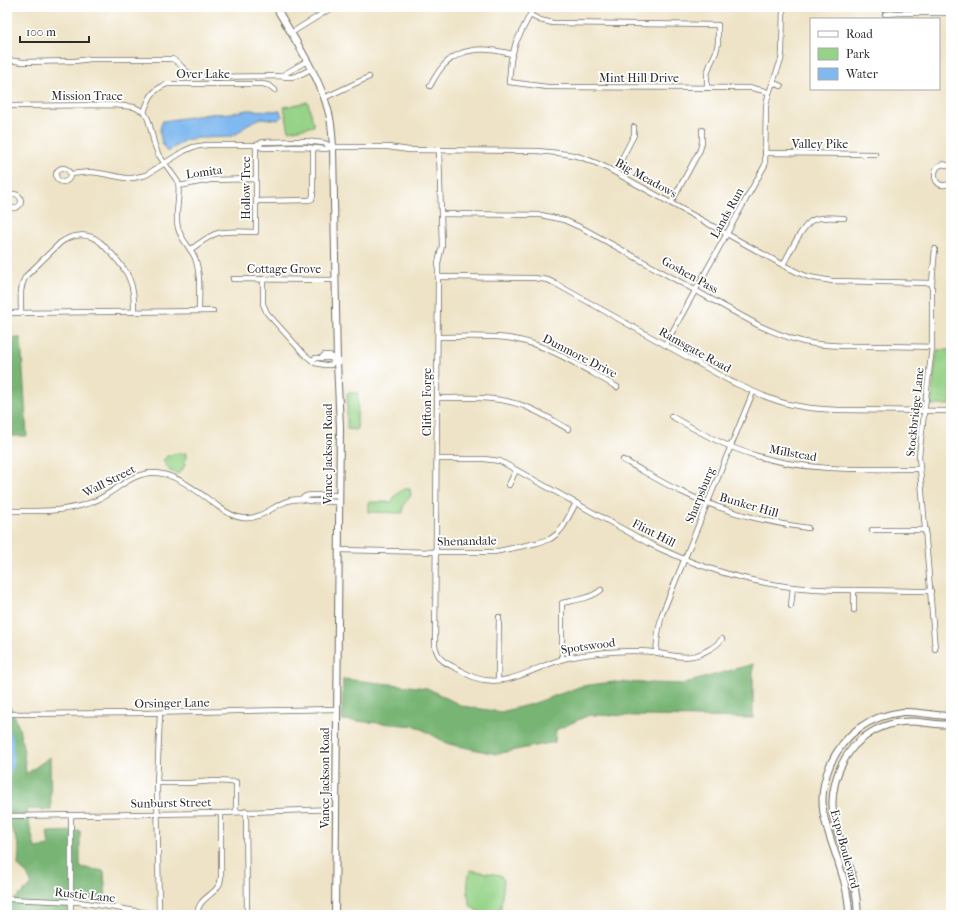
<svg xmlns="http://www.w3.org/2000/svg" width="958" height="922" font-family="'IM FELL French Canon',serif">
<rect width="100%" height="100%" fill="#fff"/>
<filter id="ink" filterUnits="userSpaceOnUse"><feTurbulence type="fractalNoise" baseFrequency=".025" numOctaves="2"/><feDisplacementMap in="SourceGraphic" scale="8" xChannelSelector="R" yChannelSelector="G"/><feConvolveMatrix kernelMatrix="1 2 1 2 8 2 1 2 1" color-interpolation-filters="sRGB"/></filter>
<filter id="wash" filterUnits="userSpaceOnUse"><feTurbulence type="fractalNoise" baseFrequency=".012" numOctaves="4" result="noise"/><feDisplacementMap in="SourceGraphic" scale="16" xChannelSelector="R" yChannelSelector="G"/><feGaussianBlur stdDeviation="0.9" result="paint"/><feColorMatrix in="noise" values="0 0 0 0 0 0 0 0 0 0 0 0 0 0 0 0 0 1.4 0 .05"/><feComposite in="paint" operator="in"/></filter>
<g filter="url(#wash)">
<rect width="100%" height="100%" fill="#eee3c6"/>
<g fill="#96d388" stroke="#607f5a">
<polygon points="308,102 314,126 289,131 284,107"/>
<polygon points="937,350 951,350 951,405 931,405"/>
<polygon points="347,393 358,393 357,430 347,429"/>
<path d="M186,453C186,462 185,469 178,474L170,471L163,461C167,452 178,454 186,453Z"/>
<path d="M403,489H410L411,495C406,503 403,502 403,513L369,512V502H392L394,497Z"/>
<path d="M470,870L500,875L504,880L500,915L483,914L471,907C466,893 467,884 470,870Z"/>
</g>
<g fill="#78b574" stroke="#527050">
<polygon points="7,338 21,338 27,436 7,436"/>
<polygon points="753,664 753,718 589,715 556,730 555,742 496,754 449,744 416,726 342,720 343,679 427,688 462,706 501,712 535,703 582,686 613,682 682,684"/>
<path d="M7,702C21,723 24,749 26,774L50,757L51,810L26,809L35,848L49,846L47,832L80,831V867L104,871L106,902L69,898L67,915H7V902H11L32,885L27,874L18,866L19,846L8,820H7Z"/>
</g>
<path fill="#80b9f0" stroke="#56728e" d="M247,110L280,111L282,116L278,120L261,118L248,124L238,133L229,137L197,138L185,140L167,152C161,143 157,131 163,121L210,114L232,113Z"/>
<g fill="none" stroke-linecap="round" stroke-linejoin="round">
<polyline stroke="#80b9f0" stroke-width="8" points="7,735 9,739 9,767 7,772"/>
</g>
</g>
<g filter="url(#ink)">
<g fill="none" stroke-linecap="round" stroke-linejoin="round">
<defs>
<g id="street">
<polyline points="534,7 516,42 511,60 509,82 547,87 752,88 765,91 769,93"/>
<polyline points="885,14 900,13 951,13"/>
<polyline points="530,15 540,20 553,23 718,25 718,43 716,52 710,65 707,74 707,88"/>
<polyline points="291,33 333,7"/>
<path d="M7,60L23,62L75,61L90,59H172C178,61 180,65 185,70C189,74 197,76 204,77L280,76C295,79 299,75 311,69"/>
<polyline points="281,76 307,61"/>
<polyline points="774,83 781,86"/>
<path d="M430,86C434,79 438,71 444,65C463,45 488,48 512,54"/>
<polyline points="324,98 369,77"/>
<path d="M7,106L114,105L134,107L144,112L147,117L149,122L154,143L158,154L178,182C181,197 174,212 178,228C181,240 191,248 195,258C201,275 199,294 199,311"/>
<path d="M144,112C149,98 152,90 167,84H263L270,86L275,90"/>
<path d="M256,145L263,148L304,147L325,149L333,147H388L409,150L537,151C549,152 561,153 573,155C585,158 597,163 609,169L783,265L799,273L809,277L832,281L932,283"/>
<path d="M439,150L442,246L438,263V277L435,646C439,662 446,663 460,670C465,673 470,676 476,678C508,689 537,665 567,658C587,654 612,651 633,651C641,651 650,651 658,653C670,655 684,659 697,655C701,654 704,652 708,650C714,647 718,644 722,639"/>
<polyline points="765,153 875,154"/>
<path d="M951,167C930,154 929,195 951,183"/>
<circle cx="63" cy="175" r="7"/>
<polyline points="615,172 634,135 634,127"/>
<polyline points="70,174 91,172 99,173 125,178 133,178 146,175 184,151 193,147 207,145 256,145 263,142 304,141 324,143 333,147"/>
<polyline points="179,186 210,180 256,179"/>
<circle cx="14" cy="201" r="7"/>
<polyline points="257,201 309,200 312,199 313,195 313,149"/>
<polyline points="671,203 700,150 702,142 702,130"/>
<path d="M441,214L541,215L564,220L584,229L758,325C773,332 788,338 804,342C824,346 844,346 865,346C887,346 910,346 932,347"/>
<polyline points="935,249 932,283 932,347 919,456 935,649"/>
<path d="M190,250C198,244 206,238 215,234C226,230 244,232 256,232V145"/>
<path d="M783,265C789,254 802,225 813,220C822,216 835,218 844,218"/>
<path d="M438,277L534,278L548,280L556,284L730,381C752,391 774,402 798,406C811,409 825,409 839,410L951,411"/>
<polyline points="233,279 336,280"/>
<polyline points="263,279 263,304 267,313 304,354 315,363 325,365 331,365 334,361 337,362"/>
<polyline points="7,313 213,311"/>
<path d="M21,313C21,300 19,287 26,276L60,243C72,234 88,232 100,242C104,245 107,250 111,253C118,261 125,268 129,278C134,289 134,300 134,312"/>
<path d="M438,337C463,337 489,335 514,339C552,346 584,369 617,387"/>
<polyline points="665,345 765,165 766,106 768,96 781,60 782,53 783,7"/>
<polyline points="322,358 324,355 330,355 333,360"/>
<polyline points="312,360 315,358 332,358"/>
<path d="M437,398C464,398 492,396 518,404C536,409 552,420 568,429"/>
<path d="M671,416C699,432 726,447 757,456C809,472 866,469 920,469"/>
<path d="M437,459H484L500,461L648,543C689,563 732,578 778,585C803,589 829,590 854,590C880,590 905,591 931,591"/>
<path d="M623,460C642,470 662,483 682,492C723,512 763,522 808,528"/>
<polyline points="509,485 516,470"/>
<polyline points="300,499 310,501 339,502"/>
<path d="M7,511C37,511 68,513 97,500C115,492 129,475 150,473C175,471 199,493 219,507C226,512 235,518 243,518C262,520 274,504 291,500C294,499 297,500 300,499C302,499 304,497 306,496C314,494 330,496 339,495"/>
<polyline points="872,530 926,530"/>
<polyline points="338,550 436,552 494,552 537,543 550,539 557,534 563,527 576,503"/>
<polyline points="854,590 854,610"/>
<polyline points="791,606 793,587"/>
<polyline points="656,652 658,633 662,614 753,392"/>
<path d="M562,659V603C575,600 590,599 601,590"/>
<polyline points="498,680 499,617"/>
<polyline points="7,714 145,713 337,709"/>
<polyline points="157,783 189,783 213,781 236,782 236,811"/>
<polyline points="246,811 247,915"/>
<polyline points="7,816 221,813 336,809"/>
<polyline points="7,899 79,902 161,915"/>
<polyline points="71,915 71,815"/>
<polyline points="159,915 157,783 160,713"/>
<path d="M197,915C198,897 215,896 220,883C220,883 221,877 221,877V813"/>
</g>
<g id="secondary">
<path d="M276,7C294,39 319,75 328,110C332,122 332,134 333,147L337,362L340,427L335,915"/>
<path d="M849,915C849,883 834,854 826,824C820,804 822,784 830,765C844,734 868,716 903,712C919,711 935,716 951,716"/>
<path d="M858,915C857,897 854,878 848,861C844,848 838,836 835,823C828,797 836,767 854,746C867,733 884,724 902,722C914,720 924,723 936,724C941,725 946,724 951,724"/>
</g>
</defs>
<use href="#street" stroke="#6f6b61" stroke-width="6"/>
<use href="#secondary" stroke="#6f6b61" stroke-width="8"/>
<use href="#street" stroke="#fff" stroke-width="4.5"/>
<use href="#secondary" stroke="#fff" stroke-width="6"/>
</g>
</g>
<g text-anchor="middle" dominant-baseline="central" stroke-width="3.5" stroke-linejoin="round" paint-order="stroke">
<g font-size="12" fill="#2b2b2b" stroke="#fff">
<text x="203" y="74">Over Lake</text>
<text x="639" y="78">Mint Hill Drive</text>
<text x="87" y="96">Mission Trace</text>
<text x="820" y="144">Valley Pike</text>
<text transform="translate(204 172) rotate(-8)">Lomita</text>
<text transform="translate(646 178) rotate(29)">Big Meadows</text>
<text transform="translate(246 188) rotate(-90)">Hollow Tree</text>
<text transform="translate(727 213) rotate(-61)">Lands Run</text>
<text x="284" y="269">Cottage Grove</text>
<text transform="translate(690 275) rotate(29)">Goshen Pass</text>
<text transform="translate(695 350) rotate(29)">Ramsgate Road</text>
<text transform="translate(580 356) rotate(27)">Dunmore Drive</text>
<text transform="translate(427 402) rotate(-90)">Clifton Forge</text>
<text transform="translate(915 412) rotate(-84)">Stockbridge Lane</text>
<text transform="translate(793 453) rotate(10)">Millstead</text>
<text transform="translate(328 454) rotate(-90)">Vance Jackson Road</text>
<text transform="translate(109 481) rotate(-27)">Wall Street</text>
<text transform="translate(700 495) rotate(-68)">Sharpsburg</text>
<text transform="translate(749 505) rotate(16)">Bunker Hill</text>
<text transform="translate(654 533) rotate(27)">Flint Hill</text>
<text transform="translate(467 541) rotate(-1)">Shenandale</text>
<text transform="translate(588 646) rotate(-8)">Spotswood</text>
<text transform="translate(172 703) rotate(-1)">Orsinger Lane</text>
<text transform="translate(325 778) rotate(-90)">Vance Jackson Road</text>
<text transform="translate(171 803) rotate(-1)">Sunburst Street</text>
<text transform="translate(845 849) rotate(75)">Expo Boulevard</text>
<text transform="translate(85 895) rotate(6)">Rustic Lane</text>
</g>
</g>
<rect width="958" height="922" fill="none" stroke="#fff" stroke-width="24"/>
<rect x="810" y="18" width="130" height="72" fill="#ffffff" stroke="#aaaaaa"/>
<rect x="818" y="31" width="20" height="6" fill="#ffffff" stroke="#aaaaaa"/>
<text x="846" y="38" font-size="12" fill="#2b2b2b">Road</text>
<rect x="818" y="48" width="20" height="12" fill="#96d388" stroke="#aaaaaa"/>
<text x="846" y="58" font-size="12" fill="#2b2b2b">Park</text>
<rect x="818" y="68" width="20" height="12" fill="#80b9f0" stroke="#aaaaaa"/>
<text x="846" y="78" font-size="12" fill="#2b2b2b">Water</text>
<path d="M20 36v6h69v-6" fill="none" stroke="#2b2b2b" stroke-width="2"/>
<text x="26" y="36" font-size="12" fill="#2b2b2b" stroke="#ffffff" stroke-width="3" paint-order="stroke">100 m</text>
</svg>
